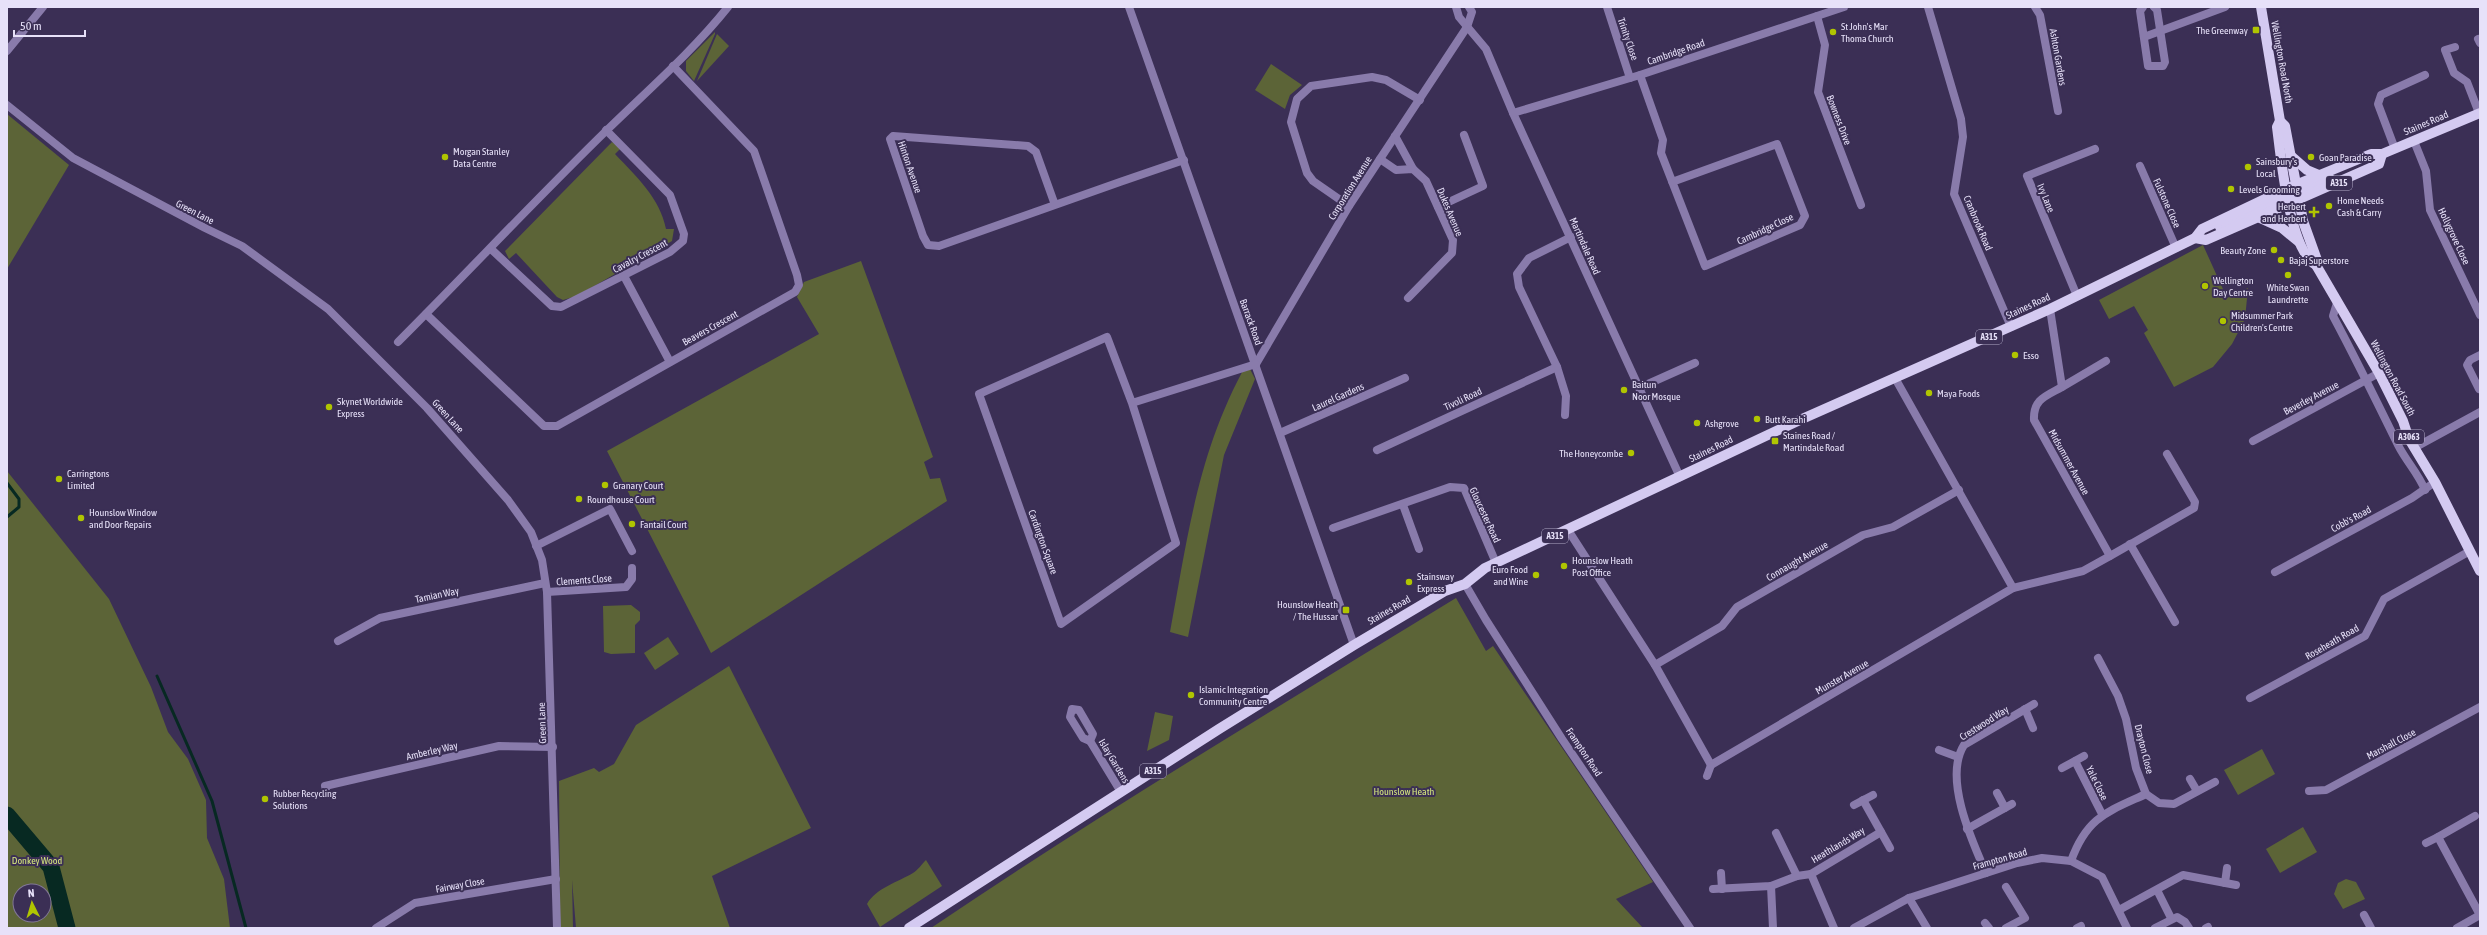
<svg xmlns="http://www.w3.org/2000/svg" width="2487" height="935" font-family="'Asap Condensed',sans-serif">
<rect width="100%" height="100%" fill="#3b2f55"/>
<g fill="#5c6437" fill-rule="evenodd">
<polygon points="715,32 715,34 694,81 686,71 686,61"/>
<polygon points="717,34 729,46 697,81"/>
<polygon points="1271,64 1302,85 1290,95 1285,109 1255,90"/>
<polygon points="7,114 69,165 7,269"/>
<path d="M612,142L621,148L615,154C636,176 660,198 666,229H674L672,241L577,296L563,300L557,297L516,253L509,259L505,251Z"/>
<polygon points="2203,245 2227,298 2248,288 2245,319 2232,344 2213,367 2174,387 2144,333 2148,330 2134,306 2109,319 2099,300"/>
<polygon points="861,261 933,457 924,462 930,479 940,478 947,501 711,653 607,451 819,334 797,297 804,282"/>
<path d="M1247,363L1255,379L1224,455L1188,637L1170,632C1188,535 1198,451 1247,363Z"/>
<path d="M7,471L109,599L151,687L168,732L188,759L206,800L207,838L224,879L230,928H7ZM20,891H44V915H20Z"/>
<path d="M1456,598L1486,651L1493,646L1653,882L1616,899L1643,928H931C1102,812 1280,706 1456,598Z"/>
<polygon points="631,605 640,612 640,620 635,625 635,653 611,654 604,652 603,606"/>
<polygon points="668,637 679,654 655,670 644,653"/>
<polygon points="729,666 811,828 712,876 730,928 576,928 572,880 573,928 560,928 559,781 594,768 599,772 614,764 636,725"/>
<polygon points="1155,712 1173,716 1169,740 1147,751"/>
<polygon points="2262,749 2275,774 2238,795 2224,770"/>
<polygon points="2303,827 2317,852 2280,873 2266,849"/>
<path d="M926,860L942,886L880,927L867,904C876,888 898,882 913,873C918,870 922,864 926,860Z"/>
<polygon points="2346,879 2356,882 2365,899 2343,909 2334,894 2338,883"/>
</g>
<g fill="none" stroke-linecap="round" stroke-linejoin="round">
<g stroke="#072922" stroke-width="3">
<polyline points="7,483 19,499 19,507 7,517"/>
<polyline points="157,676 212,801 246,928"/>
</g>
<polyline stroke="#072922" stroke-width="17" points="7,815 51,867 67,928"/>
<g stroke="#897bab" stroke-width="8">
<polyline points="1129,7 1354,645"/>
<polyline points="1456,7 1459,17 1486,49 1513,113 1680,477"/>
<polyline points="1607,7 1630,78"/>
<polyline points="1928,7 1961,119 1963,137 1954,194 2011,327"/>
<polyline points="2035,7 2040,15 2058,111"/>
<polyline points="2143,7 2140,11 2148,66 2163,66 2165,62 2157,10 2154,7"/>
<polyline points="1817,16 1825,45 1818,92 1861,205"/>
<polyline points="2144,37 2225,7"/>
<polyline points="2478,39 2480,43"/>
<polyline points="2455,47 2445,50 2454,73 2467,82 2479,113"/>
<polyline points="7,51 43,7"/>
<polyline points="1640,75 1663,140 1661,153 1705,266 1800,225 1805,216 1777,144 1672,182"/>
<polyline points="1513,113 1640,75 1844,7"/>
<polyline points="1395,136 1413,169"/>
<polyline points="2414,141 2426,171 2430,210 2480,315"/>
<polyline points="2395,149 2378,104 2381,95 2425,75"/>
<polyline points="1380,159 1396,170 1413,169 1426,181 1453,240 1452,253 1408,298"/>
<polyline points="2140,166 2176,248"/>
<path d="M1055,205L1036,152L1028,146L893,136L890,139L923,236L928,245L939,246C1020,217 1102,188 1184,160"/>
<polyline points="1349,206 1313,181 1307,173 1291,122 1297,99 1311,86 1372,77 1386,80 1420,100"/>
<polyline points="1438,207 1483,186 1464,135"/>
<polyline points="491,249 552,306 561,307 670,252 683,241 684,234 670,195 606,130"/>
<polyline points="624,276 670,362"/>
<polyline points="2077,296 2027,176 2095,149"/>
<path d="M2337,303L2333,316C2356,359 2377,402 2398,445C2406,461 2418,473 2425,490"/>
<polyline points="2050,309 2062,387 2106,361"/>
<polyline points="426,314 544,426 557,426 795,292 799,285 797,275 754,151 673,66"/>
<path d="M398,342C468,272 536,199 607,130C648,90 692,52 728,7"/>
<polyline points="1256,364 1349,206 1467,27 1472,12 1469,7"/>
<path d="M2062,387C2046,396 2033,399 2034,420L2110,556L2194,508L2195,502L2167,454"/>
<polyline points="1639,388 1695,363"/>
<polyline points="2479,389 2467,365 2470,360 2480,355"/>
<polyline points="1132,403 1107,337 979,394 1061,624 1176,543 1132,403 1256,364"/>
<polyline points="1565,415 1566,396 1557,367 1519,287 1517,274 1529,258 1571,237"/>
<polyline points="1280,433 1405,378"/>
<polyline points="2253,441 2379,373"/>
<polyline points="2414,448 2480,412"/>
<polyline points="1377,450 1557,367"/>
<polyline points="1403,505 1419,549"/>
<polyline points="1333,528 1450,487 1464,488 1496,563"/>
<polyline points="1568,530 1655,665 1711,765 2013,588 1895,378"/>
<polyline points="2130,544 2175,622"/>
<polyline points="536,546 610,509 632,551"/>
<polyline points="2275,572 2412,498 2435,482"/>
<polyline points="1465,584 1486,620 1562,739 1690,928"/>
<polyline points="2013,588 2083,571 2110,556"/>
<polyline points="547,592 626,587 632,579 632,568"/>
<polyline points="338,641 380,618 545,583"/>
<polyline points="2098,658 2118,696 2126,719 2136,768 2146,794 2159,803 2174,804 2215,782"/>
<polyline points="1655,665 1722,626 1737,607 1863,535 1893,527 1959,490"/>
<polyline points="2250,698 2365,636 2384,599 2470,551"/>
<polygon points="1072,709 1079,710 1093,734 1090,741 1083,738 1070,717"/>
<polyline points="2025,709 2033,728"/>
<polyline points="1090,741 1121,792"/>
<polyline points="1939,750 1958,757"/>
<polyline points="2075,761 2084,756"/>
<polyline points="2062,768 2075,761 2102,814"/>
<polyline points="1707,776 1711,765"/>
<polyline points="2190,779 2197,791"/>
<polyline points="2309,791 2326,790 2480,707"/>
<polyline points="1997,793 2005,808"/>
<polyline points="327,795 325,786 499,746 553,747"/>
<polyline points="1863,800 1890,848"/>
<polyline points="1854,805 1873,795"/>
<polyline points="2475,816 2438,837 2480,915"/>
<polyline points="1967,829 2012,804"/>
<polyline points="1776,833 1797,876"/>
<polyline points="2426,843 2438,837"/>
<path d="M2071,861C2087,817 2107,812 2146,794"/>
<polyline points="1721,873 1722,889"/>
<path d="M1986,873C1972,841 1943,778 1964,745L2034,704"/>
<polyline points="1811,874 1881,832"/>
<polyline points="2225,883 2227,868"/>
<polyline points="1771,886 1773,928"/>
<polyline points="2006,887 2025,918 2006,928"/>
<polyline points="1713,889 1771,886 1797,876 1811,874 1834,928"/>
<polyline points="2157,890 2171,918"/>
<polyline points="1909,898 1927,928"/>
<polyline points="2119,910 2183,875 2236,885"/>
<polyline points="2364,915 2371,928"/>
<polyline points="1985,923 1989,928"/>
<polyline points="376,928 415,903 556,879"/>
<polyline points="1854,928 1909,898 2017,863 2042,858 2071,861 2102,877 2127,928"/>
<polyline points="2077,928 2081,926"/>
<polyline points="2155,928 2177,917 2185,922 2189,928"/>
<polyline points="2206,928 2208,927"/>
<polyline points="2457,928 2480,915"/>
</g>
<polyline stroke="#897bab" stroke-width="8" points="7,105 73,158 205,228 242,246 328,309 427,408 508,500 531,532 542,560 547,592 557,928"/>
<g stroke="#d4caf1" stroke-width="10">
<polyline points="2261,7 2280,121 2285,126 2303,221 2317,260 2316,265"/>
<path d="M2280,121L2277,127C2281,157 2289,250 2316,265L2379,373L2403,421L2409,439L2435,482L2480,571"/>
<polyline points="2291,156 2307,170 2319,175"/>
<polyline points="2260,218 2282,228 2299,242"/>
<polyline points="2220,227 2330,179"/>
<polyline points="2195,238 2206,240 2379,164 2382,154"/>
<polyline points="909,928 1219,729 1354,645 1445,591 1465,584 1485,568 1802,419 2050,309 2195,238 2202,229 2286,189 2371,154 2382,154 2480,113"/>
</g>
</g>
<g fill="#b0c501" stroke="#3b2f55" stroke-width="1.5">
<rect x="2252" y="26" width="8" height="8" rx="2"/>
<circle cx="1833" cy="32" r="4"/>
<circle cx="445" cy="157" r="4"/>
<circle cx="2311" cy="157" r="4"/>
<circle cx="2248" cy="167" r="4"/>
<circle cx="2231" cy="189" r="4"/>
<circle cx="2329" cy="206" r="4"/>
<path d="M2312 206h4v4h4v4h-4v4h-4v-4h-4v-4h4z"/>
<circle cx="2274" cy="250" r="4"/>
<circle cx="2281" cy="260" r="4"/>
<circle cx="2288" cy="275" r="4"/>
<circle cx="2205" cy="286" r="4"/>
<circle cx="2223" cy="321" r="4"/>
<circle cx="2015" cy="355" r="4"/>
<circle cx="1624" cy="390" r="4"/>
<circle cx="1929" cy="393" r="4"/>
<circle cx="329" cy="407" r="4"/>
<circle cx="1757" cy="419" r="4"/>
<circle cx="1697" cy="423" r="4"/>
<rect x="1771" y="437" width="8" height="8" rx="2"/>
<circle cx="1631" cy="453" r="4"/>
<circle cx="59" cy="479" r="4"/>
<circle cx="605" cy="485" r="4"/>
<circle cx="579" cy="499" r="4"/>
<circle cx="81" cy="518" r="4"/>
<circle cx="632" cy="524" r="4"/>
<circle cx="1564" cy="566" r="4"/>
<circle cx="1536" cy="575" r="4"/>
<circle cx="1409" cy="582" r="4"/>
<rect x="1342" y="606" width="8" height="8" rx="2"/>
<circle cx="1191" cy="695" r="4"/>
<circle cx="265" cy="799" r="4"/>
</g>
<g text-anchor="middle" dominant-baseline="central" stroke-width="4" stroke-linejoin="round" paint-order="stroke">
<g fill="#3b2f55" stroke="#b3acc8" stroke-width="1">
<rect x="2326" y="176" width="26" height="14" rx="3"/>
<rect x="1976" y="330" width="26" height="14" rx="3"/>
<rect x="2394" y="430" width="30" height="14" rx="3"/>
<rect x="1542" y="529" width="26" height="14" rx="3"/>
<rect x="1140" y="764" width="26" height="14" rx="3"/>
</g>
<g font-size="9" font-weight="bold" fill="#e7e1f9">
<text x="2339" y="183">A315</text>
<text x="1989" y="337">A315</text>
<text x="2409" y="437">A3063</text>
<text x="1555" y="536">A315</text>
<text x="1153" y="771">A315</text>
</g>
<g font-size="10" fill="#e7e1f9" stroke="#3b2f55" text-anchor="start">
<text x="1841" y="26">St John's Mar<tspan x="1841" dy="12">Thoma Church</tspan></text>
<text x="2248" y="30" text-anchor="end">The Greenway</text>
<text x="453" y="151">Morgan Stanley<tspan x="453" dy="12">Data Centre</tspan></text>
<text x="2319" y="157">Goan Paradise</text>
<text x="2256" y="161">Sainsbury's<tspan x="2256" dy="12">Local</tspan></text>
<text x="2239" y="189">Levels Grooming</text>
<text x="2337" y="200">Home Needs<tspan x="2337" dy="12">Cash &amp; Carry</tspan></text>
<text x="2306" y="206" text-anchor="end">Herbert<tspan x="2306" dy="12">and Herbert</tspan></text>
<text x="2266" y="250" text-anchor="end">Beauty Zone</text>
<text x="2289" y="260">Bajaj Superstore</text>
<text x="2213" y="280">Wellington<tspan x="2213" dy="12">Day Centre</tspan></text>
<text x="2288" y="287" text-anchor="middle">White Swan<tspan x="2288" dy="12">Laundrette</tspan></text>
<text x="2231" y="315">Midsummer Park<tspan x="2231" dy="12">Children's Centre</tspan></text>
<text x="2023" y="355">Esso</text>
<text x="1632" y="384">Baitun<tspan x="1632" dy="12">Noor Mosque</tspan></text>
<text x="1937" y="393">Maya Foods</text>
<text x="337" y="401">Skynet Worldwide<tspan x="337" dy="12">Express</tspan></text>
<text x="1765" y="419">Butt Karahi</text>
<text x="1705" y="423">Ashgrove</text>
<text x="1783" y="435">Staines Road /<tspan x="1783" dy="12">Martindale Road</tspan></text>
<text x="1623" y="453" text-anchor="end">The Honeycombe</text>
<text x="67" y="473">Carringtons<tspan x="67" dy="12">Limited</tspan></text>
<text x="613" y="485">Granary Court</text>
<text x="587" y="499">Roundhouse Court</text>
<text x="89" y="512">Hounslow Window<tspan x="89" dy="12">and Door Repairs</tspan></text>
<text x="640" y="524">Fantail Court</text>
<text x="1572" y="560">Hounslow Heath<tspan x="1572" dy="12">Post Office</tspan></text>
<text x="1528" y="569" text-anchor="end">Euro Food<tspan x="1528" dy="12">and Wine</tspan></text>
<text x="1417" y="576">Stainsway<tspan x="1417" dy="12">Express</tspan></text>
<text x="1338" y="604" text-anchor="end">Hounslow Heath<tspan x="1338" dy="12">/ The Hussar</tspan></text>
<text x="1199" y="689">Islamic Integration<tspan x="1199" dy="12">Community Centre</tspan></text>
<text x="273" y="793">Rubber Recycling<tspan x="273" dy="12">Solutions</tspan></text>
</g>
<g font-size="10" fill="#e7e1f9" stroke="#3b2f55">
<text transform="translate(1628 39) rotate(71)">Trinity Close</text>
<text transform="translate(1676 52) rotate(-19)">Cambridge Road</text>
<text transform="translate(2058 57) rotate(80)">Ashton Gardens</text>
<text transform="translate(2282 62) rotate(80)">Wellington Road North</text>
<text transform="translate(1839 120) rotate(69)">Bowness Drive</text>
<text transform="translate(2426 123) rotate(-23)">Staines Road</text>
<text transform="translate(910 167) rotate(71)">Hinton Avenue</text>
<text transform="translate(1350 188) rotate(-58)">Corporation Avenue</text>
<text transform="translate(2046 198) rotate(68)">Ivy Lane</text>
<text transform="translate(2167 203) rotate(66)">Fulstone Close</text>
<text transform="translate(195 212) rotate(27)">Green Lane</text>
<text transform="translate(1450 212) rotate(67)">Dukes Avenue</text>
<text transform="translate(1978 223) rotate(67)">Cranbrook Road</text>
<text transform="translate(1765 229) rotate(-25)">Cambridge Close</text>
<text transform="translate(2454 236) rotate(65)">Hollygrove Close</text>
<text transform="translate(1585 246) rotate(66)">Martindale Road</text>
<text transform="translate(640 256) rotate(-28)">Cavalry Crescent</text>
<text transform="translate(2028 306) rotate(-25)">Staines Road</text>
<text transform="translate(1251 322) rotate(70)">Barrack Road</text>
<text transform="translate(710 328) rotate(-29)">Beavers Crescent</text>
<text transform="translate(2393 378) rotate(62)">Wellington Road South</text>
<text transform="translate(1338 397) rotate(-24)">Laurel Gardens</text>
<text transform="translate(2311 398) rotate(-28)">Beverley Avenue</text>
<text transform="translate(1463 399) rotate(-25)">Tivoli Road</text>
<text transform="translate(448 416) rotate(48)">Green Lane</text>
<text transform="translate(1711 449) rotate(-26)">Staines Road</text>
<text transform="translate(2069 462) rotate(61)">Midsummer Avenue</text>
<text transform="translate(1485 515) rotate(65)">Gloucester Road</text>
<text transform="translate(2351 519) rotate(-28)">Cobb's Road</text>
<text transform="translate(1043 542) rotate(70)">Cardington Square</text>
<text transform="translate(1797 561) rotate(-30)">Connaught Avenue</text>
<text transform="translate(584 580) rotate(-4)">Clements Close</text>
<text transform="translate(437 595) rotate(-12)">Tamian Way</text>
<text transform="translate(1389 610) rotate(-30)">Staines Road</text>
<text transform="translate(2332 642) rotate(-30)">Roseheath Road</text>
<text transform="translate(1842 677) rotate(-30)">Munster Avenue</text>
<text transform="translate(542 723) rotate(-92)">Green Lane</text>
<text transform="translate(1984 723) rotate(-32)">Crestwood Way</text>
<text transform="translate(2391 744) rotate(-28)">Marshall Close</text>
<text transform="translate(2144 749) rotate(76)">Drayton Close</text>
<text transform="translate(432 751) rotate(-13)">Amberley Way</text>
<text transform="translate(1584 752) rotate(56)">Frampton Road</text>
<text transform="translate(1114 761) rotate(59)">Islay Gardens</text>
<text transform="translate(2097 783) rotate(64)">Yale Close</text>
<text transform="translate(1838 845) rotate(-31)">Heathlands Way</text>
<text transform="translate(2000 859) rotate(-16)">Frampton Road</text>
<text transform="translate(460 885) rotate(-10)">Fairway Close</text>
</g>
<g font-size="10" fill="#d5e77e" stroke="#3b2f55">
<text x="1404" y="791">Hounslow Heath</text>
<text x="37" y="860">Donkey Wood</text>
</g>
</g>
<rect width="2487" height="935" fill="none" stroke="#e7e1f9" stroke-width="16"/>
<g transform="translate(32 903) rotate(355)"><circle r="19" fill="#3b2f55" stroke="#807697"/>
<path d="M0-3L7 15L0 10L-7 15Z" fill="#b0c501"/>
<text y="-6" font-size="11" font-weight="bold" text-anchor="middle" fill="#e7e1f9">N</text>
</g>
<path d="M14 30v6h71v-6" fill="none" stroke="#e7e1f9" stroke-width="2"/>
<text x="20" y="30" font-size="12" fill="#e7e1f9" stroke="#3b2f55" stroke-width="3" paint-order="stroke">50 m</text>
</svg>
